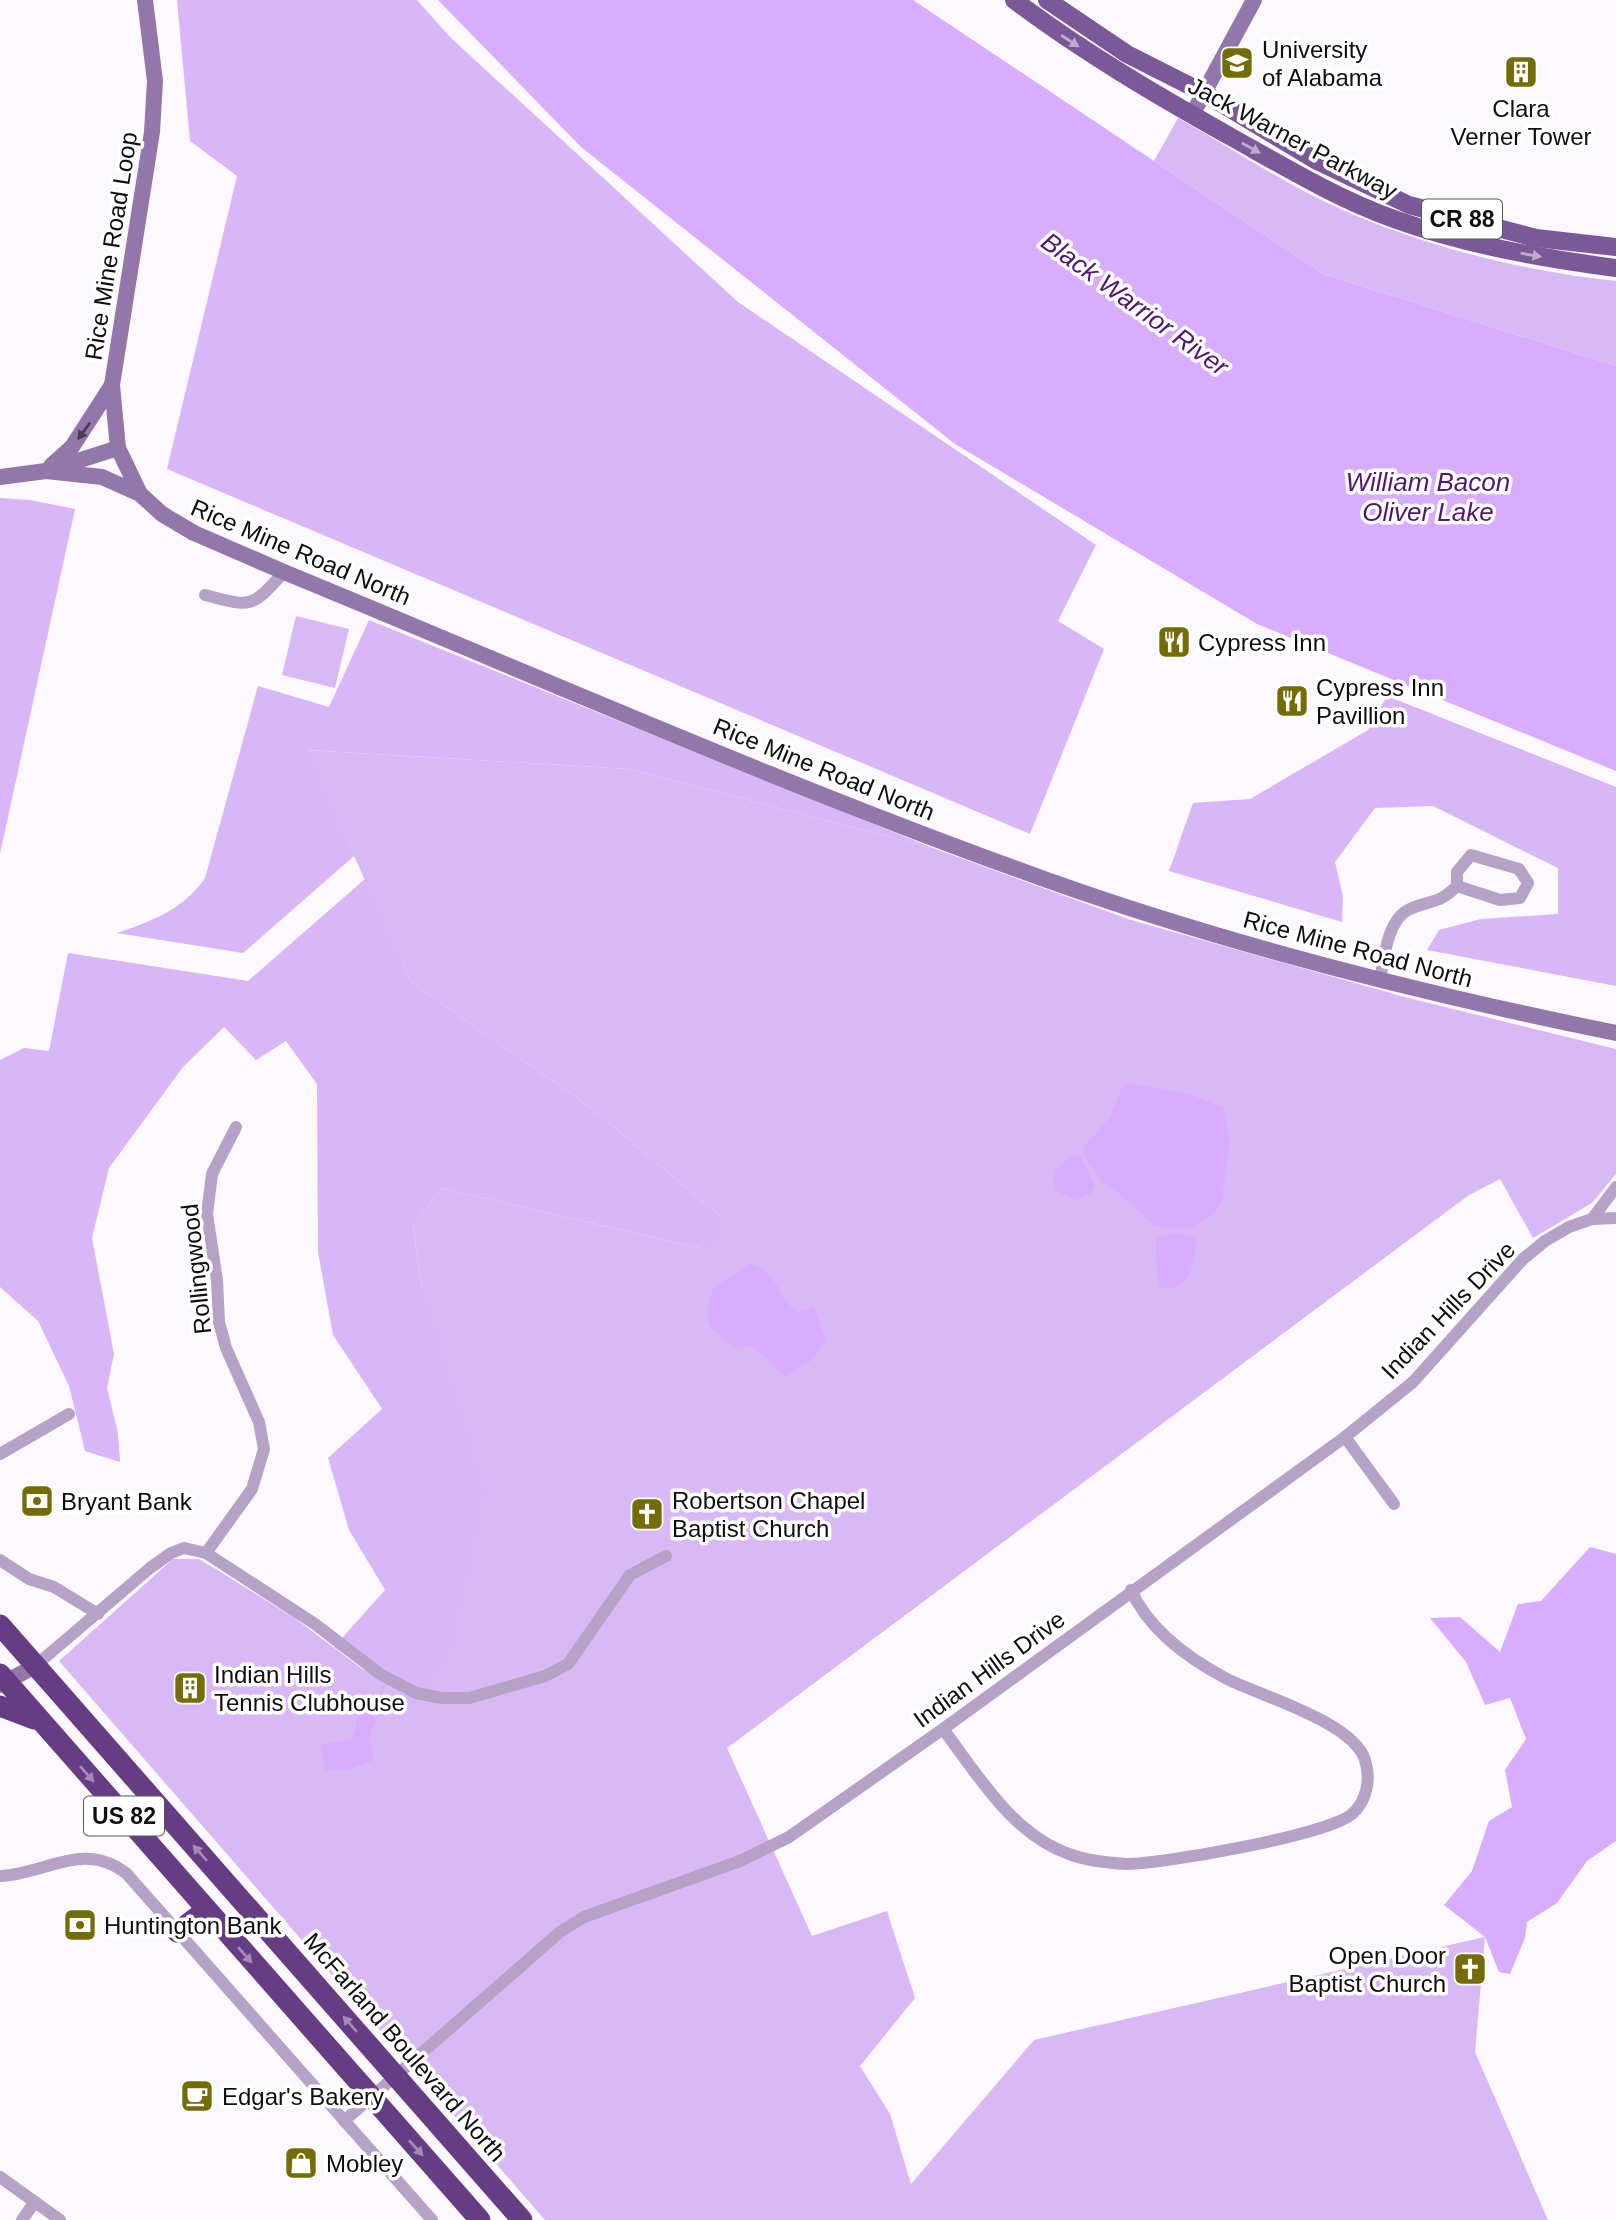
<svg xmlns="http://www.w3.org/2000/svg" width="1616" height="2220" font-family="Arial,sans-serif">
<rect width="100%" height="100%" fill="#fbf8fe"/>
<g fill="#d9b8f6">
<path d="M1178,118C1233,149 1287,186 1345,211C1430,248 1523,271 1616,281V366L1323,274L1154,161Z"/>
<polygon points="296,616 349,629 335,688 282,675"/>
<polygon points="306,750 630,769 933,848 1131,920 1188,936 1408,998 1616,1049 1616,1174 1592,1203 1533,1238 1500,1179 1469,1195 727,1748 812,1936 887,1911 915,1998 860,2066 890,2114 911,2184 1034,2040 1485,1937 1475,2052 1548,2220 545,2220 59,1661 173,1559 199,1559 219,1571 296,1619 361,1668 418,1702 422,1289 413,1226 441,1188 699,1248 721,1217 590,1107 411,982"/>
</g>
<g fill="#d9b6f8">
<polygon points="177,0 417,0 450,37 738,302 1096,545 1058,621 1104,649 1030,834 167,469 237,176 190,141"/>
<polygon points="0,498 30,500 75,509 0,854"/>
<path d="M369,620L933,848L630,769L307,750L354,856L243,953L117,933C152,921 183,910 205,878L258,686L329,707Z"/>
<polygon points="1387,696 1616,787 1616,986 1427,950 1439,930 1481,919 1558,914 1558,868 1433,806 1375,808 1335,862 1343,896 1342,922 1169,871 1193,803 1250,799 1368,730"/>
<polygon points="365,879 411,982 590,1107 721,1217 718,1240 699,1248 441,1188 413,1226 422,1289 485,1491 451,1649 417,1703 334,1647 385,1590 349,1530 328,1458 382,1409 333,1335 318,1252 317,1084 286,1041 256,1060 224,1027 183,1067 109,1168 92,1238 114,1354 107,1388 118,1433 120,1462 85,1451 69,1386 38,1321 0,1287 0,1060 24,1048 49,1051 68,953 248,981"/>
</g>
<g fill="#d8acfe">
<polygon points="438,0 913,0 1323,274 1616,366 1616,771 1257,624 955,444 581,147"/>
<polygon points="1128,1083 1189,1094 1224,1108 1230,1142 1221,1204 1212,1215 1193,1227 1174,1229 1153,1225 1124,1197 1103,1183 1084,1154 1083,1148 1110,1117 1121,1090"/>
<path d="M1074,1155L1082,1159L1095,1186L1090,1194L1075,1200L1056,1191C1049,1174 1059,1164 1074,1155Z"/>
<path d="M1180,1233L1196,1238C1195,1263 1191,1294 1160,1287C1156,1277 1156,1250 1156,1237Z"/>
<path d="M750,1264C779,1274 776,1293 797,1313L814,1307L826,1341L812,1360L786,1376C772,1367 765,1355 752,1346L737,1348C705,1326 703,1326 713,1288Z"/>
<polygon points="1590,1547 1616,1554 1616,1841 1587,1861 1557,1903 1527,1922 1525,1938 1510,1974 1499,1972 1485,1937 1444,1905 1472,1871 1489,1821 1512,1807 1505,1770 1526,1739 1510,1698 1485,1705 1466,1662 1430,1618 1460,1617 1500,1652 1518,1604 1541,1601"/>
<polygon points="363,1710 369,1711 376,1719 369,1737 374,1760 350,1769 325,1770 321,1745 351,1739 356,1730 356,1720"/>
</g>
<g fill="none" stroke-linecap="round" stroke-linejoin="round">
<g stroke="#b5a2c6" stroke-width="12">
<path d="M205,595C251,607 251,609 284,572"/>
<path d="M1380,980C1384,959 1387,921 1408,910C1430,899 1437,906 1457,886L1500,900L1520,898L1528,883L1519,869L1471,855L1457,872V886"/>
<polyline points="1592,1219 1616,1187"/>
<polyline points="1345,1437 1394,1504"/>
<polyline points="0,1454 69,1414"/>
<polyline points="206,1553 252,1489 264,1449 259,1422 226,1348 219,1322 217,1280 207,1214 212,1174 236,1127"/>
<polyline points="0,1560 29,1579 54,1587 98,1614"/>
<polyline points="35,1666 150,1568 171,1553 184,1548 206,1553 315,1624 380,1674 416,1693 442,1698 469,1698 545,1676 568,1664 630,1575 666,1556"/>
<path d="M943,1729C978,1775 1012,1834 1069,1854C1085,1860 1109,1863 1126,1864C1162,1864 1328,1835 1352,1814C1367,1801 1371,1779 1365,1760C1353,1722 1261,1696 1227,1679C1189,1659 1149,1630 1131,1590"/>
<path d="M0,1876C46,1874 83,1840 126,1873L432,2220"/>
<polyline points="344,2121 560,1932 584,1917 740,1861 789,1837 943,1729 1345,1437 1413,1382 1523,1259 1545,1241 1569,1227 1592,1219 1616,1218"/>
<polyline points="0,2177 60,2220"/>
<polyline points="22,2220 34,2203"/>
</g>
<g stroke="#9377ab" stroke-width="16">
<polyline points="1192,115 1254,0"/>
<polyline points="51,466 72,447 112,385"/>
<path d="M46,471L102,477L140,494L162,514L194,533L284,572C537,676 789,788 1047,880C1232,946 1424,994 1616,1033"/>
<polyline points="0,477 46,471 118,448"/>
<polyline points="140,494 118,448 112,385 152,132 155,81 145,0"/>
<polyline points="0,1685 35,1666"/>
</g>
<g stroke="#7b5897" stroke-width="18">
<path d="M1014,0C1083,52 1158,96 1233,138C1285,167 1338,199 1394,219C1466,245 1541,258 1616,268"/>
<polyline points="1047,0 1127,54 1204,93 1317,161 1409,205 1536,238 1616,247"/>
</g>
<g stroke="#663d85" stroke-width="21">
<polyline points="0,1625 522,2220"/>
<polyline points="0,1674 480,2220"/>
<polyline points="0,1706 34,1719"/>
<polyline points="177,1932 206,1910"/>
</g>
</g>
<defs><path id="oneway-solid" d="M-6-.8H1V-3.2L6.5 0L1 3.2V.8H-6Z" transform="scale(1.75)"/></defs>
<g fill="#bdaccb">
<use href="#oneway-solid" transform="translate(1070 41) rotate(33)"/>
<use href="#oneway-solid" transform="translate(1251 148) rotate(29)"/>
<use href="#oneway-solid" transform="translate(1531 255) rotate(10)"/>
</g>
<use fill="#4a3d56" href="#oneway-solid" transform="translate(84 431) rotate(126)"/>
<g fill="#a38bb6">
<use href="#oneway-solid" transform="translate(87 1774) rotate(49)"/>
<use href="#oneway-solid" transform="translate(200 1853) rotate(-131)"/>
<use href="#oneway-solid" transform="translate(245 1955) rotate(49)"/>
<use href="#oneway-solid" transform="translate(350 2024) rotate(-131)"/>
<use href="#oneway-solid" transform="translate(416 2148) rotate(48)"/>
</g>
<defs>
<symbol id="university-square" viewBox="-11 -11 22 22"><rect x="-9" y="-9" width="18" height="18" rx="4" fill="#746c07" stroke="#fff"/><path d="M0-5L7-2L0 1L-7-2ZM-4 1L0 2.5L4 1V4Q0 6-4 4Z" fill="#fff"/></symbol>
<symbol id="building-square" viewBox="-11 -11 22 22"><rect x="-9" y="-9" width="18" height="18" rx="4" fill="#746c07" stroke="#fff"/><path d="M-4-6H4V6H1V3H-1V6H-4ZM-2.5-4.3h1.7v1.8h-1.7ZM.8-4.3h1.7v1.8H.8ZM-2.5-1h1.7V.8h-1.7ZM.8-1h1.7V.8H.8Z" fill="#fff"/></symbol>
<symbol id="restaurant-square" viewBox="-11 -11 22 22"><rect x="-9" y="-9" width="18" height="18" rx="4" fill="#746c07" stroke="#fff"/><path d="M-5-6h1v4h1v-4h1v4h1v-4h1v5L-1.5 .5V6h-2V.5L-5-1ZM5-6V6H3V1.5H1.5Q1.5-4 5-6Z" fill="#fff"/></symbol>
<symbol id="bank-square" viewBox="-11 -11 22 22"><rect x="-9" y="-9" width="18" height="18" rx="4" fill="#746c07" stroke="#fff"/><path d="M-6-4H6V4H-6ZM0-2.3a2.3 2.3 0 1 0 0 4.6a2.3 2.3 0 1 0 0-4.6Z" fill="#fff"/></symbol>
<symbol id="church-square" viewBox="-11 -11 22 22"><rect x="-9" y="-9" width="18" height="18" rx="4" fill="#746c07" stroke="#fff"/><path d="M-1.2-6h2.4v3.5h3.3v2.4h-3.3V6h-2.4V-.1h-3.3v-2.4h3.3Z" fill="#fff"/></symbol>
<symbol id="cafe-square" viewBox="-11 -11 22 22"><rect x="-9" y="-9" width="18" height="18" rx="4" fill="#746c07" stroke="#fff"/><path d="M-5.5-4.5H6V0H3Q3 3.5 0 3.5H-2.5Q-5.5 3.5-5.5 0ZM3-3.2v2h1.7v-2ZM-6 4.5H4V6H-6Z" fill="#fff"/></symbol>
<symbol id="shop-square" viewBox="-11 -11 22 22"><rect x="-9" y="-9" width="18" height="18" rx="4" fill="#746c07" stroke="#fff"/><path d="M-5-2.5h2.3a2.7 3.5 0 0 1 5.4 0H5L5.5 6h-11ZM-1.5-2.5h3a1.5 2.3 0 0 0-3 0Z" fill="#fff"/></symbol>
</defs>
<g fill-rule="evenodd">
<use href="#university-square" x="1218" y="44" width="38" height="38"/>
<use href="#building-square" x="1502" y="53" width="38" height="38"/>
<use href="#restaurant-square" x="1155" y="623" width="38" height="38"/>
<use href="#restaurant-square" x="1273" y="682" width="38" height="38"/>
<use href="#bank-square" x="18" y="1482" width="38" height="38"/>
<use href="#church-square" x="628" y="1495" width="38" height="38"/>
<use href="#building-square" x="171" y="1669" width="38" height="38"/>
<use href="#bank-square" x="61" y="1906" width="38" height="38"/>
<use href="#church-square" x="1451" y="1950" width="38" height="38"/>
<use href="#cafe-square" x="178" y="2077" width="38" height="38"/>
<use href="#shop-square" x="282" y="2144" width="38" height="38"/>
</g>
<g text-anchor="middle" dominant-baseline="central" stroke-width="7" stroke-linejoin="round" paint-order="stroke">
<g fill="#fff" stroke="#575658" stroke-width="2">
<rect x="1422" y="199.5" width="80" height="39" rx="5"/>
<rect x="84" y="1796.5" width="80" height="39" rx="5"/>
</g>
<g font-size="23" font-weight="bold" fill="#0f0d10">
<text x="1462" y="219">CR 88</text>
<text x="124" y="1816">US 82</text>
</g>
<g font-size="24" fill="#0f0d10" stroke="#fff" text-anchor="start">
<text x="1262" y="49">University<tspan x="1262" dy="28">of Alabama</tspan></text>
<text x="1521" y="108" text-anchor="middle">Clara<tspan x="1521" dy="28">Verner Tower</tspan></text>
<text x="1198" y="642">Cypress Inn</text>
<text x="1316" y="687">Cypress Inn<tspan x="1316" dy="28">Pavillion</tspan></text>
<text x="672" y="1500">Robertson Chapel<tspan x="672" dy="28">Baptist Church</tspan></text>
<text x="61" y="1501">Bryant Bank</text>
<text x="214" y="1674">Indian Hills<tspan x="214" dy="28">Tennis Clubhouse</tspan></text>
<text x="104" y="1925">Huntington Bank</text>
<text x="1446" y="1955" text-anchor="end">Open Door<tspan x="1446" dy="28">Baptist Church</tspan></text>
<text x="222" y="2096">Edgar's Bakery</text>
<text x="326" y="2163">Mobley</text>
</g>
<g font-size="24" fill="#0f0d10" stroke="#fff">
<text transform="translate(1293 138) rotate(28)">Jack Warner Parkway</text>
<text transform="translate(111 246) rotate(-81)">Rice Mine Road Loop</text>
<text transform="translate(301 552) rotate(23)">Rice Mine Road North</text>
<text transform="translate(824 769) rotate(22)">Rice Mine Road North</text>
<text transform="translate(1358 949) rotate(15)">Rice Mine Road North</text>
<text transform="translate(196 1269) rotate(-96)">Rollingwood</text>
<text transform="translate(1448 1310) rotate(-46)">Indian Hills Drive</text>
<text transform="translate(989 1669) rotate(-36)">Indian Hills Drive</text>
<text transform="translate(405 2047) rotate(49)">McFarland Boulevard North</text>
</g>
<g font-size="26" font-style="italic" fill="#501674" stroke="#fff">
<text transform="translate(1135 304) rotate(36)">Black Warrior River</text>
<text x="1428" y="482">William Bacon<tspan x="1428" dy="30">Oliver Lake</tspan></text>
</g>
</g>
</svg>
